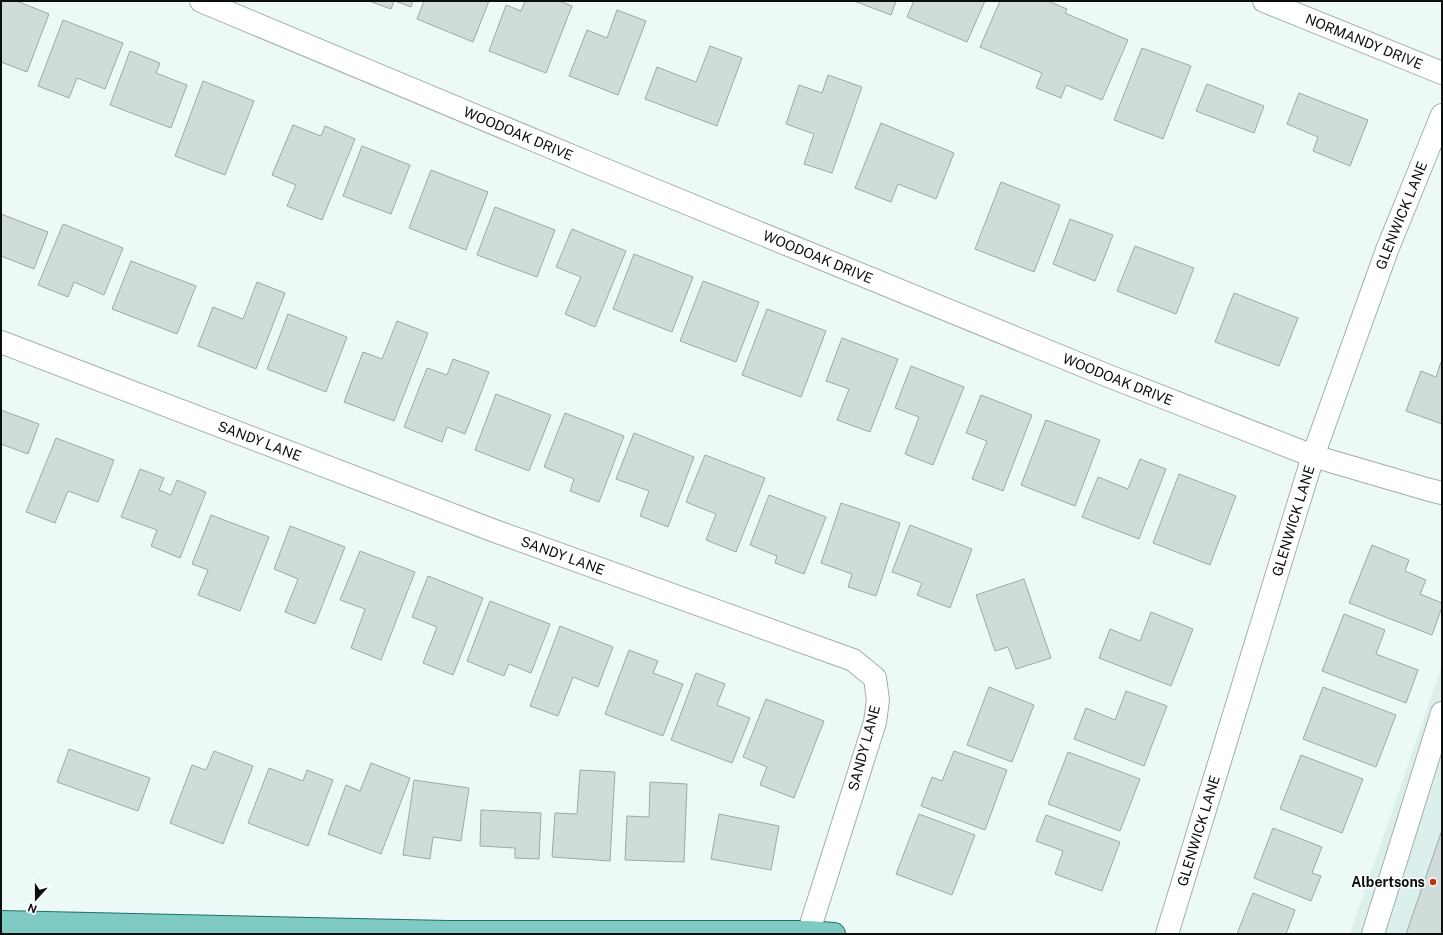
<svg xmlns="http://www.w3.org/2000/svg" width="1443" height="935" font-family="'Public Sans',sans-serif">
<rect width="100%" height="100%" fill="#edf9f7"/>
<polygon fill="#dbf0ec" points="1442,665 1442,934 1350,934"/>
<g fill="#d0dcda" stroke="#9da9a7">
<polygon points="1,1 17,1 49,14 27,72 1,62"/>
<polygon points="369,1 394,1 391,9"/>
<polygon points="395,1 413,1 411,7"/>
<polygon points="424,1 489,1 473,42 417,19"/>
<polygon points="525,1 559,1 572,6 546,73 489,51 506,5 521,11"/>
<polygon points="854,1 896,1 891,15"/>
<polygon points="914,1 985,1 967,42 907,17"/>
<polygon points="1000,1 1048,1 1067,9 1065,13 1128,40 1102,100 1066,85 1061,98 1036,88 1042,73 980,47"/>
<polygon points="617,10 646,21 618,95 569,76 587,30 607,38"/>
<polygon points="63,20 123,43 105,89 77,78 69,98 38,86"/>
<polygon points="710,46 742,58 717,126 645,99 657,67 696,82"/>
<polygon points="1142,48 1191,66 1163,139 1114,120"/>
<polygon points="130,51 160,63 156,73 187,85 171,128 110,105"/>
<polygon points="828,75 862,87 832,173 804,164 814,134 786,124 799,85 822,93"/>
<polygon points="203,81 254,101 225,175 175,156"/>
<polygon points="1207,84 1264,106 1254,133 1196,111"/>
<polygon points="1299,93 1368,120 1350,166 1313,151 1318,137 1287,124"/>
<polygon points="881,123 954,153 936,199 898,184 891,202 855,188"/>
<polygon points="293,125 321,136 325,126 355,139 322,220 287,206 296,185 272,175"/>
<polygon points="362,146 410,165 391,214 343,196"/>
<polygon points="431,170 488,192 466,250 409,228"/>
<polygon points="1001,182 1060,205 1034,272 975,249"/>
<polygon points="495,207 555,230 537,277 477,255"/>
<polygon points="1,214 48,232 34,269 1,256"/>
<polygon points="1070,219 1113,235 1095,281 1053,264"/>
<polygon points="63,224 123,248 104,295 74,282 68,297 38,285"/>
<polygon points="572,229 626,251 595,327 565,314 581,277 556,267"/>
<polygon points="1135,246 1194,268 1176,314 1117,291"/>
<polygon points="634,254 693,277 672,332 613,309"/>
<polygon points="131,261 196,286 177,334 112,309"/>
<polygon points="703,281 759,302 736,362 680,341"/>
<polygon points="257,282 285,293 256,369 198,346 213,307 243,319"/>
<polygon points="1234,293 1298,318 1279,366 1215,342"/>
<polygon points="767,309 826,331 801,397 742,375"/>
<polygon points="288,314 347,337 326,392 267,369"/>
<polygon points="397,321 428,333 394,421 344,402 363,352 382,359"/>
<polygon points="842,338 898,359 870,432 837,420 849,389 826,381"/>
<polygon points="453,359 489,372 465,434 447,427 442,442 404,427 427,368 447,375"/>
<polygon points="1441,362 1442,362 1442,424 1406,411 1421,371 1436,377"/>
<polygon points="911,366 964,387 933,465 905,454 919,417 895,408"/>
<polygon points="496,394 551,415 529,471 475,450"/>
<polygon points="981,395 1032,415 1003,491 972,479 987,441 966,433"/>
<polygon points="1,410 39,424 28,454 1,444"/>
<polygon points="565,413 624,436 599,502 570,491 574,479 544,467"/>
<polygon points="1046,420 1100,440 1075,506 1021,485"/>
<polygon points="634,433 694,457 668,527 640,516 649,491 616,479"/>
<polygon points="56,438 114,460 98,502 68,491 55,523 26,512"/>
<polygon points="705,455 765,478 736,552 706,540 716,514 686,502"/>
<polygon points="1140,459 1166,469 1139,539 1082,517 1098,477 1128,489"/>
<polygon points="140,469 164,478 159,490 171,495 177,480 206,492 180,558 151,546 157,530 121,517"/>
<polygon points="1179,474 1236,496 1210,565 1153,543"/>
<polygon points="769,495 826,517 804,574 775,563 777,556 750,545"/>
<polygon points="841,503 900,523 876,596 848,587 852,574 821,563"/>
<polygon points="211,515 269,537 240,611 198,595 208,570 192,564"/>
<polygon points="910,525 972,549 950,608 917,595 922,583 892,572"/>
<polygon points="290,526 345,547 315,624 285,612 298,579 274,569"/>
<polygon points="1372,545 1409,560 1405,571 1426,580 1420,594 1442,603 1442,607 1432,635 1349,603"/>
<polygon points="360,551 415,572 381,660 351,648 365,609 340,600"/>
<polygon points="428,576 483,598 453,675 423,663 437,627 412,617"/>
<polygon points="1024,579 1051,658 1016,669 1008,647 995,651 976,595"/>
<polygon points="490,601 550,624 531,673 509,664 504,676 467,661"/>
<polygon points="1151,612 1193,629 1171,686 1099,658 1110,629 1140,641"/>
<polygon points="1344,614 1385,630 1376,654 1418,670 1406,703 1322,671"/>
<polygon points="560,626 613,647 598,687 573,677 558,716 530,706"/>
<polygon points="629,650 658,661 653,673 683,684 663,736 605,714"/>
<polygon points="696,673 725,684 717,705 750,718 732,763 671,740"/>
<polygon points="989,687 1034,705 1012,762 967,745"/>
<polygon points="1323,687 1396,715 1376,767 1303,739"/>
<polygon points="1126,691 1167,706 1144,766 1074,739 1086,708 1115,720"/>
<polygon points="766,699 824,721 794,798 760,785 767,767 743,757"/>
<polygon points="69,749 150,778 138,811 57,782"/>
<polygon points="214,751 253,766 223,844 170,823 192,765 206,770"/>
<polygon points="954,751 1007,770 985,830 921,806 932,777 942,781"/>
<polygon points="1068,752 1140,779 1120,831 1048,804"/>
<polygon points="1301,755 1363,779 1342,833 1280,809"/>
<polygon points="371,763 410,778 381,854 328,834 346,785 360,791"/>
<polygon points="269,768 303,781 307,770 333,780 308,846 248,823"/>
<polygon points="580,770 615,772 610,861 552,857 555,813 577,814"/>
<polygon points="414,780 469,788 461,841 433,837 430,859 403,855"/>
<polygon points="650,782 687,784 684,862 625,860 627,816 649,817"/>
<polygon points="481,810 541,813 539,859 515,858 515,848 480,846"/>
<polygon points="719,814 779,826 771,870 711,859"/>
<polygon points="919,814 975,835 952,895 896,874"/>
<polygon points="1046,815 1120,842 1102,891 1055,874 1063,851 1036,841"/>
<polygon points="1273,828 1322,847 1312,873 1321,876 1311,901 1254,878"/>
<polygon points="1442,830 1442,934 1406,934"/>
<polygon points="1253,893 1295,910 1286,934 1237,934"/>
</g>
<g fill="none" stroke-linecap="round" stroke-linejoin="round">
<defs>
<g id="minor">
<path id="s1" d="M201,1L591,164L1106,375L1313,456L1426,489L1442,493"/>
<path id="s2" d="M1264,1L1442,73"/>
<path id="s3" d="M1,342L492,530L853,660L875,678L878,700L875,722L808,934"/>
<path id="s4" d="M1167,934L1313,456L1387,250L1442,115"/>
<polyline points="1373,934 1442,713"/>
</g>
<polyline id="major" points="1,922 448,932 808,932 834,934"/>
</defs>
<use href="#minor" stroke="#a2aeac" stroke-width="24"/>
<use href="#major" stroke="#1e7169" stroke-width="24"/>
<use href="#minor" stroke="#fff" stroke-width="22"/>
<use href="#major" stroke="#7fcac2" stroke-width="22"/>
</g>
<circle fill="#be340b" stroke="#fff" stroke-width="1.5" cx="1433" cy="882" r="4"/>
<g text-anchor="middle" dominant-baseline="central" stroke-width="3" stroke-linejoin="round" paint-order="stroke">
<g font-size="14" fill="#0b0f0e" stroke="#fff">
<text stroke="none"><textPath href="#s2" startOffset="108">NORMANDY DRIVE</textPath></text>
<text stroke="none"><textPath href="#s1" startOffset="344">WOODOAK DRIVE</textPath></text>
<text stroke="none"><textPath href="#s4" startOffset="756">GLENWICK LANE</textPath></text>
<text stroke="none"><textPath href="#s1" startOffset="668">WOODOAK DRIVE</textPath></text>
<text stroke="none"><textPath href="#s1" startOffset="992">WOODOAK DRIVE</textPath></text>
<text stroke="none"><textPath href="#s3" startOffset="277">SANDY LANE</textPath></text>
<text stroke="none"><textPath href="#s4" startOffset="432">GLENWICK LANE</textPath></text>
<text stroke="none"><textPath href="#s3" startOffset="601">SANDY LANE</textPath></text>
<text transform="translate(864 748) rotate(-75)">SANDY LANE</text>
<text stroke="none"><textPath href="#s4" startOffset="108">GLENWICK LANE</textPath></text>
</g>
<g font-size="14" font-weight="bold" fill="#0b0f0e" stroke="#fff" text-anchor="end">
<text x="1425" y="882">Albertsons</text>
</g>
</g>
<rect width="1443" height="935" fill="none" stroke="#0b0f0e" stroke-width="4"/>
<g transform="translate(36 899) rotate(201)" stroke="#ffffff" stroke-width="3" paint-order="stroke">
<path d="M0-3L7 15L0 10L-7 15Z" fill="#0b0f0e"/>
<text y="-6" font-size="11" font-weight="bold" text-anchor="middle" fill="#0b0f0e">N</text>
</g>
</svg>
